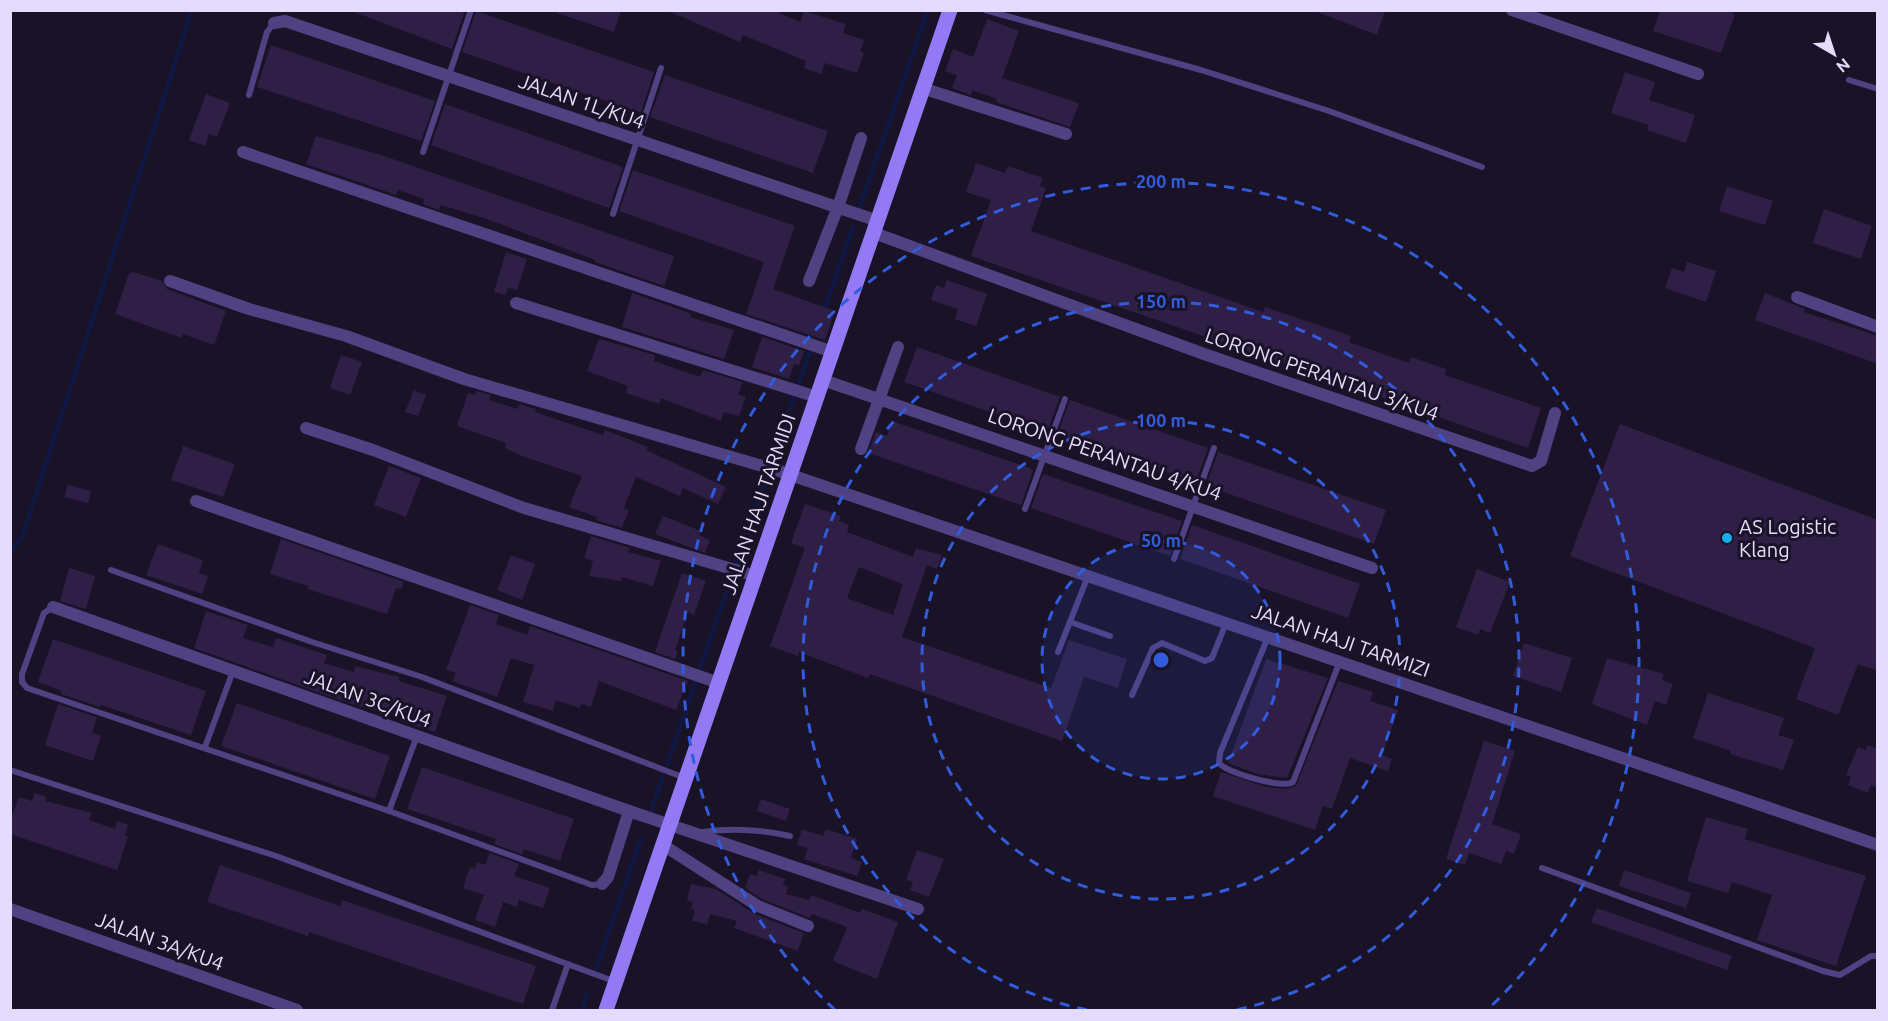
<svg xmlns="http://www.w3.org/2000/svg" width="1888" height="1021" font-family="Ubuntu,sans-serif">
<rect width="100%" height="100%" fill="#1a1227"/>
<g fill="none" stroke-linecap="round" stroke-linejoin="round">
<g stroke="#0f1843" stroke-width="4.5">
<polyline points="860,206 928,10"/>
<polyline points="823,313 853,227"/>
<polyline points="797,388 809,354"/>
<polyline points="771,464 795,394"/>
<polyline points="10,553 23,535 192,10"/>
<polyline points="700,668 768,473"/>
<polyline points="667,764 696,681"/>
<polyline points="651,811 663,776"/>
<polyline points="596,969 641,839"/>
<polyline points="582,1010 587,994"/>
</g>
</g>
<g fill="#2f1f47" fill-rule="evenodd">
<polygon points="349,10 465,10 452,49"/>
<polygon points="557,10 621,10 614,32 557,13"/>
<polygon points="666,10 773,10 800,22 804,11 846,24 843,33 864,40 860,52 864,53 857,73 825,63 821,74 804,68 806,61 743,35 740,42"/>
<polygon points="1312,10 1385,10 1377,35"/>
<polygon points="1660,10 1726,10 1735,14 1721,53 1653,31"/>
<polygon points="476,11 654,72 641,113 462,52"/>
<polygon points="987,19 1019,31 1002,78 1079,103 1070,127 996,102 997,99 972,90 971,95 952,88 957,75 945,71 953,49 973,57"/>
<polygon points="271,45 435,101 421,141 257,87"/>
<polygon points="1625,72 1655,82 1649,100 1695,115 1686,143 1647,130 1649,125 1611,113"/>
<polygon points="665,75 828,131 813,173 650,117"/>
<polygon points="206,94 230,103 217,137 209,134 205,146 189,140"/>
<polygon points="445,104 623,167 609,208 431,145"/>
<polygon points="316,136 384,156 674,256 664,286 595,262 595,260 484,218 441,205 439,210 423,204 424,199 398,190 396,195 306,164"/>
<polygon points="976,163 1005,173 1008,166 1043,178 1040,186 1046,188 1031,231 1263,312 1265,307 1351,336 1349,342 1409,363 1411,357 1446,369 1445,375 1541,408 1528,448 971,256 991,200 966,192"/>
<polygon points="633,170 795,226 773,289 835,311 825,340 746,314 764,262 619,211"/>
<polygon points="1727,186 1773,201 1765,225 1719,211"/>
<polygon points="1824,209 1872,226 1861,259 1813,243"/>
<polygon points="506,252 527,259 517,290 508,287 506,295 494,292"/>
<polygon points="1687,262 1716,271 1706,302 1665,288 1672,268 1684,272"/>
<polygon points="133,272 162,281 167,289 226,311 214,345 183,334 182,338 115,314 129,273"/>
<polygon points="947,280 987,294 976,326 955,319 958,309 931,300 936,285 944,288"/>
<polygon points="632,293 670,306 691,314 690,317 734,330 724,359 622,327"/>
<polygon points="1765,293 1805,309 1804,312 1878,336 1878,364 1755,320"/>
<polygon points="762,337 804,351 799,365 794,364 789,379 752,367"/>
<polygon points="599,339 655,355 654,361 700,377 703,370 743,382 738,394 746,397 739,416 724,412 721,421 661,398 659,404 626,393 628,386 587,371"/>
<polygon points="917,347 1060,397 1047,432 904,382"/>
<polygon points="341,355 362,362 350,395 330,388"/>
<polygon points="414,390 426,395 418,416 405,412"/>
<polygon points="476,391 491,395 489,400 518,409 519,404 536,409 535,412 603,435 605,430 648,447 646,450 726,487 718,504 683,488 680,496 636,477 624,508 629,510 622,528 596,520 597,517 569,507 582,476 522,456 505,448 506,443 457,426 468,393 475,395"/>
<polygon points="1070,400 1208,448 1196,482 1057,435"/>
<polygon points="892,421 1030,468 1033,471 1021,505 868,453 876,432 887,436"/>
<polygon points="1620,424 1878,520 1878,671 1858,664 1838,715 1796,699 1815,648 1570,556"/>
<polygon points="183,446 235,464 223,497 171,480"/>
<polygon points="1218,452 1386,510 1374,544 1206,486"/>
<polygon points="389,466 421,478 406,517 374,505"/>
<polygon points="1043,474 1182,521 1170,556 1031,508"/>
<polygon points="68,485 91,491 88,503 64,497"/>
<path d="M805,504L841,516L839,521L849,525L847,532L913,557L916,548L942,555L937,569L927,565L902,637L1051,688L1069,640L1127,659L1118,688L1084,677L1062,741L870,674L868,678L799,652L798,656L770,646L805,548L791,543ZM859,567L903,584L893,615L847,598Z"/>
<polygon points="663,516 701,531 699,535 710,540 705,553 655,534"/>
<polygon points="1192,525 1360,584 1348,618 1180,559"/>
<polygon points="591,536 630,548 628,552 661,561 653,586 622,577 621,581 589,576 593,561 584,558"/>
<polygon points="281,539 404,582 401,589 396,588 387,614 307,589 308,586 270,574"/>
<polygon points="158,544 203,560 199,573 208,576 202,594 146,575"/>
<polygon points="511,555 535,564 522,600 497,590"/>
<polygon points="69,568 95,576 86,609 60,601"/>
<polygon points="1477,569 1510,582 1490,633 1480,629 1478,635 1456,627"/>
<polygon points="682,573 706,581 694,615 688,612 675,650 678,651 675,659 655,652"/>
<polygon points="470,605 499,615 496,624 527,635 530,626 688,681 676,710 599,681 591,707 581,704 580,708 556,700 553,711 523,702 534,665 511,658 497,697 452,681 456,673 446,670"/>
<polygon points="206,611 248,625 243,638 273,647 276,638 327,655 324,663 354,672 355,666 399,677 399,681 447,696 435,732 401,721 403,717 351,704 194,648"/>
<polygon points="53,639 206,691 191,735 101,705 100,707 61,694 62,691 38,682"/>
<polygon points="1524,643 1572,658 1561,692 1513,676"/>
<polygon points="1607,658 1664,674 1662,680 1673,684 1666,705 1655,701 1647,725 1592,704"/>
<polygon points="1266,659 1328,678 1287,778 1257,774 1228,763"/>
<polygon points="1338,681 1373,692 1370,701 1398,710 1382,755 1392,759 1388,771 1350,758 1332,809 1323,806 1315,830 1213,796 1221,772 1266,787 1287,789 1296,786"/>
<polygon points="1708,693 1784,718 1778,735 1794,740 1783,770 1730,754 1731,751 1693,738"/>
<polygon points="237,703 390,756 375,799 221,746"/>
<polygon points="58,704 97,717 92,733 101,736 93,761 45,745"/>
<polygon points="1484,741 1515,751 1492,824 1521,834 1514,854 1506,851 1501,864 1469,853 1465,865 1446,859"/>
<polygon points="1868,745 1878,749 1878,788 1871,785 1868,793 1848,785 1851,777 1846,775 1858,747 1866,750"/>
<polygon points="422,767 574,819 560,861 524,849 522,854 494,844 496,839 407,809"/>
<polygon points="35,793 47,797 45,801 92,813 89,820 115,829 117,821 128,825 125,836 128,837 117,870 10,834 10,821 19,797 32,801"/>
<polygon points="761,799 790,809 786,821 757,811"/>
<polygon points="1706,817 1748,829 1745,839 1866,876 1836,966 1757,940 1772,895 1732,882 1728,893 1687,881"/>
<polygon points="802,829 823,836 826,829 857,839 851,858 862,862 857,876 804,859 808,848 797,845"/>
<polygon points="917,850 944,859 929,897 910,890 913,882 906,880"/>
<polygon points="490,853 519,864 514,876 550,888 543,908 519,900 517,907 503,902 495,927 475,920 484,895 463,888 470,867 475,869 477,862 485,865"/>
<polygon points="220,865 340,906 342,900 536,966 523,1004 309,932 308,936 207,902"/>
<polygon points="759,870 785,879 783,885 788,887 786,894 809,900 811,895 860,913 862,909 898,922 877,979 833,961 847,927 812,914 810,918 762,899 745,888 750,874 757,876"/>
<polygon points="1624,870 1691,893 1686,908 1619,886"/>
<polygon points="691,884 716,889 755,914 804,933 798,951 734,928 737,921 710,914 707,924 692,921 695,910 691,909 693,902 687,900"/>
<polygon points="1597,908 1732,956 1727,970 1591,922"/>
</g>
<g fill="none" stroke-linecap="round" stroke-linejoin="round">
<g stroke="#504182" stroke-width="6">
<polyline points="985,10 1201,70 1329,111 1482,167"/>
<polyline points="1849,80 1878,89"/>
<polyline points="249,95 267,32 274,23"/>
<polyline points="423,152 471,10"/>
<polyline points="613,214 661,68"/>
<polyline points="1025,509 1065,399"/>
<polyline points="1174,559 1214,448"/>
<polyline points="111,570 312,642 422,677 685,778"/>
<polyline points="53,607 44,613 22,674 22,682 27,688 389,811 592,885 602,884"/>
<polyline points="1070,622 1110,636"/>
<path d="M1268,637L1220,753L1219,763C1227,773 1283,789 1293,782L1340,661"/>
<polyline points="1058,652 1088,576"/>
<polyline points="1132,695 1153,648 1162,643 1205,661 1212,658 1226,623"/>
<polyline points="205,747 233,671"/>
<polyline points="10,770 276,856 616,982"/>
<polyline points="389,811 417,736"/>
<path d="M702,832C733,828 760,829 790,836"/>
<polyline points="1542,868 1823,971 1840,975 1871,956 1878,956"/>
<polyline points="552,1010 568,964"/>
</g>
<g stroke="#504182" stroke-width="12">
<polyline points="1512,10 1698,74"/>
<polyline points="274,23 285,21 878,221"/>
<polyline points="925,89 1066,134"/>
<polyline points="243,152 833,352"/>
<polyline points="874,233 1204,354 1532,466 1541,461 1555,413"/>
<polyline points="170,281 249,309 346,336 464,379 776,470 1878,845"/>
<polyline points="809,281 838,207 861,138"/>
<polyline points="1797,297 1878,327"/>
<polyline points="516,303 817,397"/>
<polyline points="823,380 1372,568"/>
<polyline points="306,428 373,450 524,508 756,576"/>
<polyline points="861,449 898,347"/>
<polyline points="196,501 719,683"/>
<polyline points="53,607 629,811 918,909"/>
<polyline points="663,845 758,906 808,926"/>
<polyline points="602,884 608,877 629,811"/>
<polyline points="10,909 297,1010"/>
</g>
<polyline stroke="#9479f5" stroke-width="15" points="606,1010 950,10"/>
</g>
<circle cx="1161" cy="660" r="119" fill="#315cdc" fill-opacity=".12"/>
<g fill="none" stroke="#315cdc" stroke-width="3" stroke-dasharray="10 8">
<circle cx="1161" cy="660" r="119"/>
<circle cx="1161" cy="660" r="239"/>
<path d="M1087 1010A358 358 0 1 1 1235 1010"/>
<path d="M835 1010A478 478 0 1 1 1487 1010"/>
</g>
<circle fill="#16afed" stroke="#1a1227" stroke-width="2" cx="1727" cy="538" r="6"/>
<g text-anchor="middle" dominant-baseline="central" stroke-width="6" stroke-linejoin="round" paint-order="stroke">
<g font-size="20" fill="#e5dbfc" stroke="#1a1227">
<text transform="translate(582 101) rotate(19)">JALAN 1L/KU4</text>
<text transform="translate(1322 374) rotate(19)">LORONG PERANTAU 3/KU4</text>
<text transform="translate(1105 454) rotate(19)">LORONG PERANTAU 4/KU4</text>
<text transform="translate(758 504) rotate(-71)">JALAN HAJI TARMIDI</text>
<text transform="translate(1341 640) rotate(19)">JALAN HAJI TARMIZI</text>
<text transform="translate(368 698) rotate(20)">JALAN 3C/KU4</text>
<text transform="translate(160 941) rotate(20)">JALAN 3A/KU4</text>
</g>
<g font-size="20" fill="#e5dbfc" stroke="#1a1227" text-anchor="start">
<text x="1739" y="526">AS Logistic<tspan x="1739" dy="23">Klang</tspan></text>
</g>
</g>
<circle cx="1161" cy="660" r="9" fill="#315cdc" stroke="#1a1227" stroke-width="3"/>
<g font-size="18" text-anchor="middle" font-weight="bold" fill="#315cdc" stroke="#1a1227" stroke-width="6" stroke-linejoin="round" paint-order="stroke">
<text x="1161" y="188">200 m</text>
<text x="1161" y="308">150 m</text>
<text x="1161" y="427">100 m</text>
<text x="1161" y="547">50 m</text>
</g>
<rect width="1888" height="1021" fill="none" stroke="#e5dbfc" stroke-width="24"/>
<g transform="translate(1834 54) rotate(141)" stroke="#1a1227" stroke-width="4.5" paint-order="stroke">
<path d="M0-4.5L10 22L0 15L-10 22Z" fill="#e5dbfc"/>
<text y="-9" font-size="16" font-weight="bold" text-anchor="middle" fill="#e5dbfc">N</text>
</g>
</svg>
